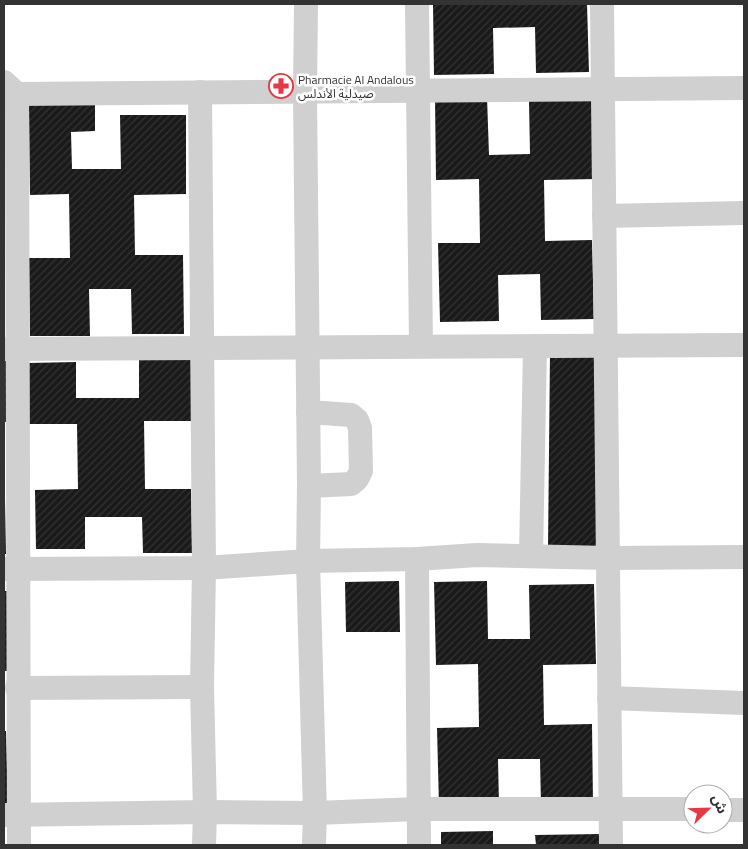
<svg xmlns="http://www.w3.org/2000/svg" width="748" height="849" font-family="'Titillium Web','Noto Sans Arabic',sans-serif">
<defs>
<pattern id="building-hatch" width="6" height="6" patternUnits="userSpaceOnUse" patternTransform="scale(1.25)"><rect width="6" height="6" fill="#1a1a1a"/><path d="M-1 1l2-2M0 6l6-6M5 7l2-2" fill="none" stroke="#333"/></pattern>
</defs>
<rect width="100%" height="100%" fill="#fff"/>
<g fill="url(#building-hatch)">
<polygon points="433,4 587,4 589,72 536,73 535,27 493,28 494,74 434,75"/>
<polygon points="487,97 489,155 530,154 529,101 595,100 596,179 544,180 545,241 592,240 594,319 541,320 540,274 498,275 499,321 440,322 438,243 480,243 479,179 436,180 435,98"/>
<polygon points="29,105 95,105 95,131 71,132 72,169 121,169 120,115 186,115 186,194 134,195 135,255 183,255 184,334 132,334 131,289 89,289 90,336 30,336 29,258 70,258 69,194 30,195"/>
<polygon points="550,354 599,354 597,549 548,548"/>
<polygon points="139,357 192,357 193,421 144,421 145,489 191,489 192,553 143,553 142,517 85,517 85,549 36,549 35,490 78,489 77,424 29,424 28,363 76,362 76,398 139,398"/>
<polygon points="4,358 6,358 7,422 4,422"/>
<polygon points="4,500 5,500 6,554 4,554"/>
<polygon points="399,581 400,632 346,632 345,582"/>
<polygon points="487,581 488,639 530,639 529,585 594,584 596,664 543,665 544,725 592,724 593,803 541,804 540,759 498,759 499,805 439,806 437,728 479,727 478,664 436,665 434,582"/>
<polygon points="4,591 9,591 10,671 4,671"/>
<polygon points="4,731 6,731 8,810 4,810"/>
<polygon points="493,831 493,845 441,845 441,832"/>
<polygon points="600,834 601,845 536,845 535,835"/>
</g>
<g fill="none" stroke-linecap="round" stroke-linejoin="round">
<g stroke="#d0d0d0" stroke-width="24">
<polyline points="306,4 305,92 309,486 308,561 315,813 314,845"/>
<polyline points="417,4 421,346"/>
<polyline points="602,4 611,845"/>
<polyline points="4,82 17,94 744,88"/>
<polyline points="200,92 204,568 202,687 205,812 204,845"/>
<polyline points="17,94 19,845"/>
<polyline points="604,216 744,213"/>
<polyline points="4,349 744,345"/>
<polyline points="308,412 351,415 357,420 360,428 361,471 357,479 351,484 309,486"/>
<polyline points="531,556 535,346"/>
<polyline points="417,559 419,845"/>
<polyline points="4,569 204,568 308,561 417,559 477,555 608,558 744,557"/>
<polyline points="17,688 202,687"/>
<polyline points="609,698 744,703"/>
<polyline points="723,810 744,810"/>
<polyline points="5,815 205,812 315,813 418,809 693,809"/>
</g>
</g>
<defs>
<symbol id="pharmacy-ring" viewBox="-11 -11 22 22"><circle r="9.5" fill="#fff" stroke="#e63946" stroke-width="1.5"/><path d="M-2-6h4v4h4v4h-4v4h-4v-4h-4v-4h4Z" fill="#e63946"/></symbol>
</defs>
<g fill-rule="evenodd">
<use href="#pharmacy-ring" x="267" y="72" width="28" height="28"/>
</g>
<g text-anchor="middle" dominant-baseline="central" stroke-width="5" stroke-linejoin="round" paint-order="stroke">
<g font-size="12" fill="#333" stroke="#fff" text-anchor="start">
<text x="298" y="79">Pharmacie Al Andalous<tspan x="298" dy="14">صيدلية الأندلس</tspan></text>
</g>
</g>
<rect width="748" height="849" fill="none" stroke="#333333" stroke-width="10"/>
<g transform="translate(708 809) rotate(67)"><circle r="24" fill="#ffffff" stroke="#adadad"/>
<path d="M0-4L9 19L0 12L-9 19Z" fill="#e63946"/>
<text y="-8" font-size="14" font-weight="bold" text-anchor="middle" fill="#333333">ش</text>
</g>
</svg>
